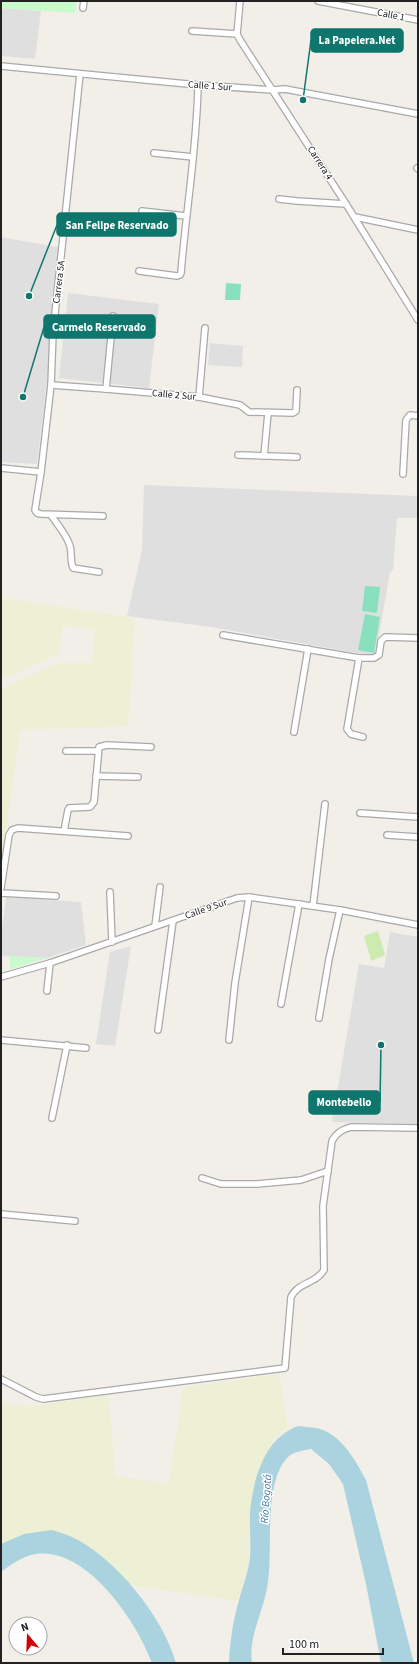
<svg xmlns="http://www.w3.org/2000/svg" width="419" height="1664" font-family="'Source Sans 3',sans-serif">
<rect width="100%" height="100%" fill="#f2efe9"/>
<g fill="#e0dfdf">
<polygon points="1,8 41,11 35,59 1,56"/>
<polygon points="1,237 63,248 37,464 1,462"/>
<polygon points="68,293 159,304 149,388 59,378"/>
<polygon points="210,343 243,346 242,367 208,365"/>
<polygon points="144,485 418,496 418,518 397,518 393,570 390,572 376,653 373,655 368,655 211,627 127,616 142,550"/>
<polygon points="6,897 81,902 86,945 47,958 1,956 1,937"/>
<polygon points="390,932 418,937 418,1124 332,1122 359,964 384,968"/>
<polygon points="131,946 115,1046 96,1044 110,952"/>
</g>
<g fill="#eef0d5">
<polygon points="1,598 135,618 128,726 20,730 1,868 2,688 59,663 92,662 95,630 63,625 59,654 1,680"/>
<polygon points="279,1374 288,1429 275,1436 262,1464 250,1513 249,1563 238,1601 130,1585 109,1563 95,1551 24,1534 1,1544 1,1401 25,1407 109,1395 115,1476 169,1483 183,1387"/>
</g>
<polygon fill="#cdebb0" points="378,931 385,955 371,961 364,936"/>
<g fill="#c8facc">
<polygon points="1,1 76,1 75,13 1,8"/>
<polygon points="10,956 47,958 10,969"/>
</g>
<g fill="#88e0be">
<polygon points="226,283 241,284 240,300 225,300"/>
<polygon points="365,586 380,587 377,613 362,611"/>
<polygon points="365,614 380,617 374,653 358,650"/>
</g>
<g fill="#aad3df">
<path d="M298,1426C304,1427 310,1427 316,1428C341,1433 355,1460 366,1480L414,1663H381L366,1584L343,1484L329,1464L311,1449C304,1450 293,1452 288,1457C263,1482 273,1548 268,1582C265,1609 248,1635 252,1663H229C230,1641 233,1621 239,1600C242,1588 247,1576 249,1564C252,1548 249,1529 250,1512C253,1480 264,1438 298,1426Z"/>
<path d="M52,1530C58,1532 66,1534 72,1537C116,1558 163,1617 176,1663H152C137,1622 87,1547 36,1554C23,1556 12,1564 1,1572V1544L24,1534Z"/>
</g>
<g fill="none" stroke-linecap="round" stroke-linejoin="round">
<defs>
<g id="street">
<polyline points="240,1 237,34 240,40 346,204 418,320"/>
<polyline points="318,1 418,20"/>
<polyline points="83,8 84,1"/>
<polyline points="192,31 237,34"/>
<polyline points="1,66 198,85 273,90 285,89 418,114"/>
<polyline points="80,74 53,333 51,385 41,472 35,510 37,513 41,514 103,516"/>
<polyline points="154,153 193,157"/>
<polyline points="417,168 418,169"/>
<polyline points="279,199 297,201 346,204"/>
<polyline points="142,211 186,216"/>
<polyline points="355,217 418,230"/>
<path d="M139,271L177,276L180,275L181,273C186,210 197,148 198,85"/>
<polyline points="51,385 106,389 199,397 240,405 249,412 293,413 296,411 297,390"/>
<polyline points="106,389 113,316"/>
<polyline points="199,397 205,328"/>
<polyline points="238,455 297,457"/>
<polyline points="264,456 268,413"/>
<polyline points="1,468 41,472"/>
<polyline points="403,474 406,420 410,415 418,416"/>
<path d="M51,515C57,524 67,535 70,546C72,553 70,561 73,568L99,572"/>
<polyline points="223,635 359,658 374,658 379,655 381,641 385,637 418,638"/>
<polyline points="359,658 347,729 351,734 363,737"/>
<polyline points="294,732 308,649"/>
<polyline points="66,751 97,751"/>
<polyline points="96,776 138,777"/>
<polyline points="360,813 418,817"/>
<polyline points="64,831 68,810 69,808 90,807 94,802 99,747 107,745 151,747"/>
<polyline points="387,835 418,837"/>
<polyline points="1,888 9,835 12,830 18,828 128,836"/>
<polyline points="110,892 112,942"/>
<polyline points="1,893 56,896"/>
<polyline points="313,906 325,804"/>
<polyline points="155,926 160,887"/>
<polyline points="1,977 50,963 237,898 249,897 340,910 418,925"/>
<polyline points="47,991 50,963"/>
<polyline points="281,1004 299,904"/>
<polyline points="319,1018 329,959 340,910"/>
<polyline points="158,1030 173,921"/>
<polyline points="1,1040 86,1048"/>
<polyline points="229,1040 235,983 249,897"/>
<polyline points="52,1118 67,1045"/>
<polyline points="202,1178 221,1184 257,1184 301,1180 328,1171"/>
<polyline points="1,1214 75,1221"/>
<path d="M1,1379L36,1397L43,1399L285,1368L291,1297C298,1282 316,1284 324,1270L323,1206L332,1141C337,1132 342,1130 351,1127L418,1128"/>
</g>
</defs>
<use href="#street" stroke="#a9a9a9" stroke-width="8"/>
<use href="#street" stroke="#fff" stroke-width="5.5"/>
</g>
<g text-anchor="middle" dominant-baseline="central" stroke-width="3" stroke-linejoin="round" paint-order="stroke">
<g font-size="10" fill="#222" stroke="#fff">
<text transform="translate(391 15) rotate(11)">Calle 1</text>
<text transform="translate(210 86) rotate(4)">Calle 1 Sur</text>
<text transform="translate(320 163) rotate(57)">Carrera 4</text>
<text transform="translate(59 282) rotate(-83)">Carrera 5A</text>
<text transform="translate(174 395) rotate(5)">Calle 2 Sur</text>
<text transform="translate(206 909) rotate(-19)">Calle 9 Sur</text>
</g>
<g font-size="11" font-style="italic" fill="#4a7aab" stroke="#fff">
<text transform="translate(266 1499) rotate(-86)">Río Bogotá</text>
</g>
</g>
<path fill="none" stroke="#0f766e" stroke-width="1.5" d="M303 100L311 40M29 296L57 225M23 397L44 327M381 1045L380 1102"/>
<g fill="#0f766e" stroke="#fff" stroke-width="1.5">
<circle cx="303" cy="100" r="4"/>
<circle cx="29" cy="296" r="4"/>
<circle cx="23" cy="397" r="4"/>
<circle cx="381" cy="1045" r="4"/>
</g>
<g fill="#0f766e" stroke="#0f766e" stroke-width="1.5">
<rect x="311" y="29" width="92" height="23" rx="4"/>
<rect x="57" y="213" width="119" height="23" rx="4"/>
<rect x="44" y="315" width="111" height="23" rx="4"/>
<rect x="309" y="1091" width="71" height="23" rx="4"/>
</g>
<g font-size="11" text-anchor="middle" font-weight="bold" fill="#fff">
<text x="357" y="44">La Papelera.Net</text>
<text x="117" y="229">San Felipe Reservado</text>
<text x="99" y="331">Carmelo Reservado</text>
<text x="344" y="1106">Montebello</text>
</g>
<rect width="419" height="1664" fill="none" stroke="#222222" stroke-width="4"/>
<g transform="translate(28 1636) rotate(341)"><circle r="19" fill="#ffffff" stroke="#a7a7a7"/>
<path d="M0-3L7 15L0 10L-7 15Z" fill="#d40000"/>
<text y="-6" font-size="11" font-weight="bold" text-anchor="middle" fill="#222222">N</text>
</g>
<path d="M283 1648v6h100v-6" fill="none" stroke="#222222" stroke-width="2"/>
<text x="289" y="1648" font-size="12" fill="#222222" stroke="#ffffff" stroke-width="3" paint-order="stroke">100 m</text>
</svg>
